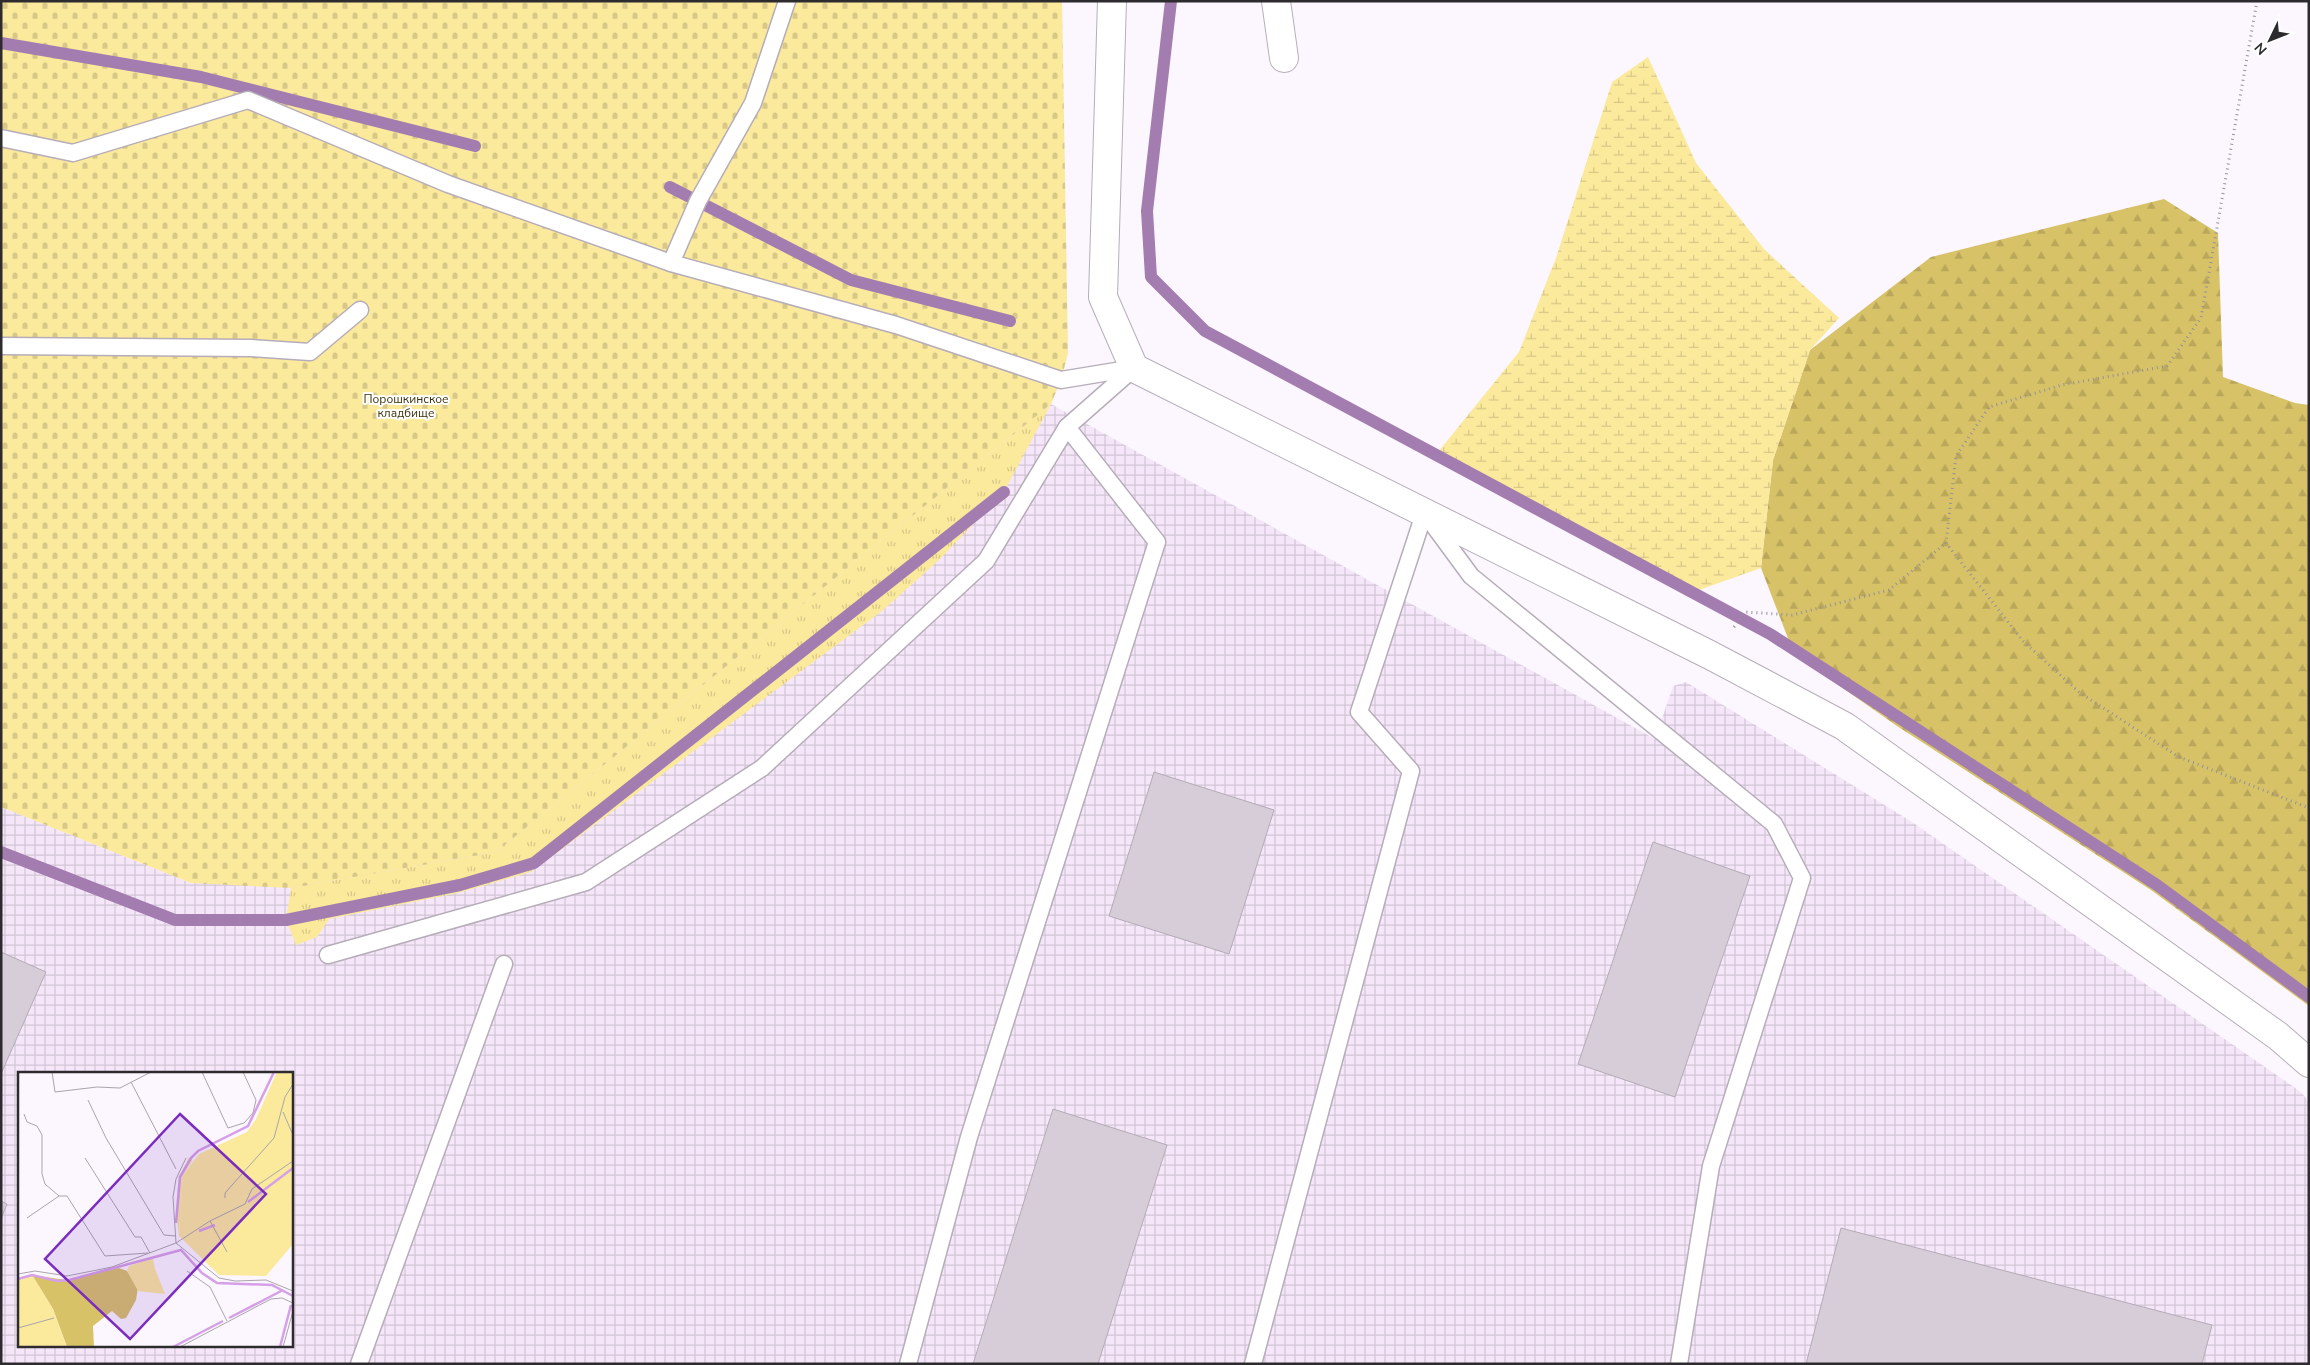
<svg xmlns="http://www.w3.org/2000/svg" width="2310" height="1365" font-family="'Nunito Sans',sans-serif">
<defs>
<pattern id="industrial-grid" width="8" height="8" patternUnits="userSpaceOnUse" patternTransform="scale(1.25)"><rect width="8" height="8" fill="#f5e7f9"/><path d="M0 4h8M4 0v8" fill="none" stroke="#d2c6d6"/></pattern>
<pattern id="grass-tufts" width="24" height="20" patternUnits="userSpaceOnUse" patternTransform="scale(1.25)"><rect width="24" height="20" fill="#fbe99c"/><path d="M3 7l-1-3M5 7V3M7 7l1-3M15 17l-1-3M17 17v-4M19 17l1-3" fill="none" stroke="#d7c887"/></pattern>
<pattern id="forest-firs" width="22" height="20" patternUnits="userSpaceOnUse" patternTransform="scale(1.25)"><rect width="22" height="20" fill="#d8c268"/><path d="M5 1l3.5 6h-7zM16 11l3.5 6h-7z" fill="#baa75a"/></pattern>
<pattern id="wetland-marsh" width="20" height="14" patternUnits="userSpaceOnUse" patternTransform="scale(1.25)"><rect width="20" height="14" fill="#fbe99c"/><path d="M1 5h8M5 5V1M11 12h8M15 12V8" fill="none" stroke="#d7c887"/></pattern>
<pattern id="cemetery-stones" width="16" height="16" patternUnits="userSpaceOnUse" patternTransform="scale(1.25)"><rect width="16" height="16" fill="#fbe99c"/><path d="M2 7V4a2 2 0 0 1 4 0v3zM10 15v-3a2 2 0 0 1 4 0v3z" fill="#d7c887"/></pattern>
</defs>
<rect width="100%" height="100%" fill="#fcf7fe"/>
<path fill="url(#industrial-grid)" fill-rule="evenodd" d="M1051,404L1655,739L1673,686L1686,682L1912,822L2301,1092L2309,1102V1364H1V807L191,883L496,852ZM19,1074H291V1346H19Z"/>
<polygon fill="url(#grass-tufts)" points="1051,404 1004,492 939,560 882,611 531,872 458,893 329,919 317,937 296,945 286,920 291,888 496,852"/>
<polygon fill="url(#forest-firs)" points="2164,199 2218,233 2223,377 2295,403 2309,405 2309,1006 2151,890 1897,726 1794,654 1761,568 1773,460 1810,350 1931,257"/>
<polygon fill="url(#wetland-marsh)" points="1648,57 1696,163 1764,249 1839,318 1810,350 1773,460 1761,568 1699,590 1438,452 1519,352 1556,258 1612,82"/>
<polygon fill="url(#cemetery-stones)" points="1,1 1062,1 1068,353 1061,380 1051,404 496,852 291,888 191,883 1,807"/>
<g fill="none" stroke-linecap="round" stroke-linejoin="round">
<g stroke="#a37db0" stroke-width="12">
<polyline points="1171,1 1147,211 1151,277 1205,331 1770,634 2157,885 2309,997"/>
<polyline points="1,43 201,77 475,146"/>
<polyline points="670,187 851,280 1010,321"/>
<polyline points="1,852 175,920 286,920 460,885 534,863 1004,492"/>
</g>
</g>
<g fill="#d6cdd9" stroke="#b3abb6">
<polygon points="1154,772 1274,810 1229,954 1109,916"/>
<polygon points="1653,842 1750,876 1675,1097 1578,1064"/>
<polygon points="1,952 46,972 1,1074"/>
<polygon points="1053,1109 1167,1145 1098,1364 973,1364"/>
<polygon points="1,1201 7,1204 1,1219"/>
<polygon points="1841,1228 2212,1325 2202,1364 1806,1364"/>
</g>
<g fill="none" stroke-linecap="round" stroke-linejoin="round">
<defs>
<g id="service">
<polyline points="1,138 73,153 248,100 448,184 671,263 896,325 1061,380 1134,368"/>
<polyline points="671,263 698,201 753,103 787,1"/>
<polyline points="1,346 251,348 310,352 360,310"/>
<polyline points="1429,519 1471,576 1774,824 1802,878 1711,1166 1679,1364"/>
<polyline points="328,955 586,882 762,768 986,561 1067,427 1134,368"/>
<polyline points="359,1364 504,964"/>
<polyline points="908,1364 969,1137 1157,542 1067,427"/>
<polyline points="1253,1364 1411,771 1359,712 1424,514"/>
</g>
<g id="minor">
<polyline points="1112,1 1103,297 1134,368 1710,655 1844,726 2278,1036 2309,1063"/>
<polyline points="1276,1 1284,58"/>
</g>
</defs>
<use href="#service" stroke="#b6adb9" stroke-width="19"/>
<use href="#minor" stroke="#b6adb9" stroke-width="30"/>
<g stroke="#959197" stroke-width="3" stroke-dasharray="1 4" stroke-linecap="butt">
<polyline points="2257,1 2201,318 2167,366 2062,385 1989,407 1956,456 1946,543 2023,641 2080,693 2179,757 2309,808"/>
<polyline points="1734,627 1745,612 1792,615 1889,590 1946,543"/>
</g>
<use href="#service" stroke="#fff" stroke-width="16"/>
<use href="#minor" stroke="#fff" stroke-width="28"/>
</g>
<g text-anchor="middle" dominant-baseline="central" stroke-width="4" stroke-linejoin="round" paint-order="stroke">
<g font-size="12" fill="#3d340c" stroke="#fff">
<text x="406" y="399">Порошкинское<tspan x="406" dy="14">кладбище</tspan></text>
</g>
</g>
<g transform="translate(18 1072)">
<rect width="275" height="275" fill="#fcf7fe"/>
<path d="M171,85L175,88L165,103L161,164L158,141L162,104Z" fill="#fbe99c"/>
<path d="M101,196L109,199L120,215L118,228L108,246L103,247L94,239L75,254L76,275H49L35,237L14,203L48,208Z" fill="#d8c268"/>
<path d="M135,186L137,197L147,222L120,219L109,199L111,194Z" fill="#fbe99c"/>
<path d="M259,0H275V172L248,204L201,203L161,164L165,103L181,82L229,60L238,47Z" fill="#fbe99c"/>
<path d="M14,203L35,237L49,275H0V209Z" fill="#fbe99c"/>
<path fill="none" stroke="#d5a0e7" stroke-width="2.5" d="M230,130L275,96M158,151L162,105L173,86L180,79L230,54L256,0M181,159L197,153M0,207L14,203L39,209L51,208L163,178L184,201L199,211L254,213L275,224M211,246L265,218M155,275L205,249M262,275L273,233"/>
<path fill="none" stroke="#aaa5ab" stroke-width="1" d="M34,0L37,20L79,15L102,16L133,0M184,0L210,56L226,51L235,41L238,28L225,0M113,10L158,97M70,28L88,66L146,163L158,164M265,40L275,63M6,42L9,50L19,54L24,63V102L27,112L41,124M67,86L117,165H123L132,181M207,126V121L256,66L267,25L275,12M9,146L41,124H49L87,184L130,181M192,149L209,180M158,171L192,149L227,132L234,117L275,89M158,171L155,125L158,107L168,86M169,199L192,215L209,249M0,202L17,199L49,204L94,195L158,171L201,206L217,209L248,208L275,219M0,256L36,246M162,275L253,227L264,226L275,231M265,275L275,239"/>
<path fill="#7b2cbf" fill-opacity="0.15" stroke="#7b2cbf" stroke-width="2.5" d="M162,42L248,122L112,267L27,187Z"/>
<rect width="275" height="275" fill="none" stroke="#2e2b2f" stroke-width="2.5"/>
</g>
<rect width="2310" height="1365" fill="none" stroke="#2e2b2f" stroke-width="5"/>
<g transform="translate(2270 40) rotate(227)" stroke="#ffffff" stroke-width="4" paint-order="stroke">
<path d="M0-4L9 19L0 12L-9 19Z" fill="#2e2b2f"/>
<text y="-8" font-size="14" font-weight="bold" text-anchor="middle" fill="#2e2b2f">N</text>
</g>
</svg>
